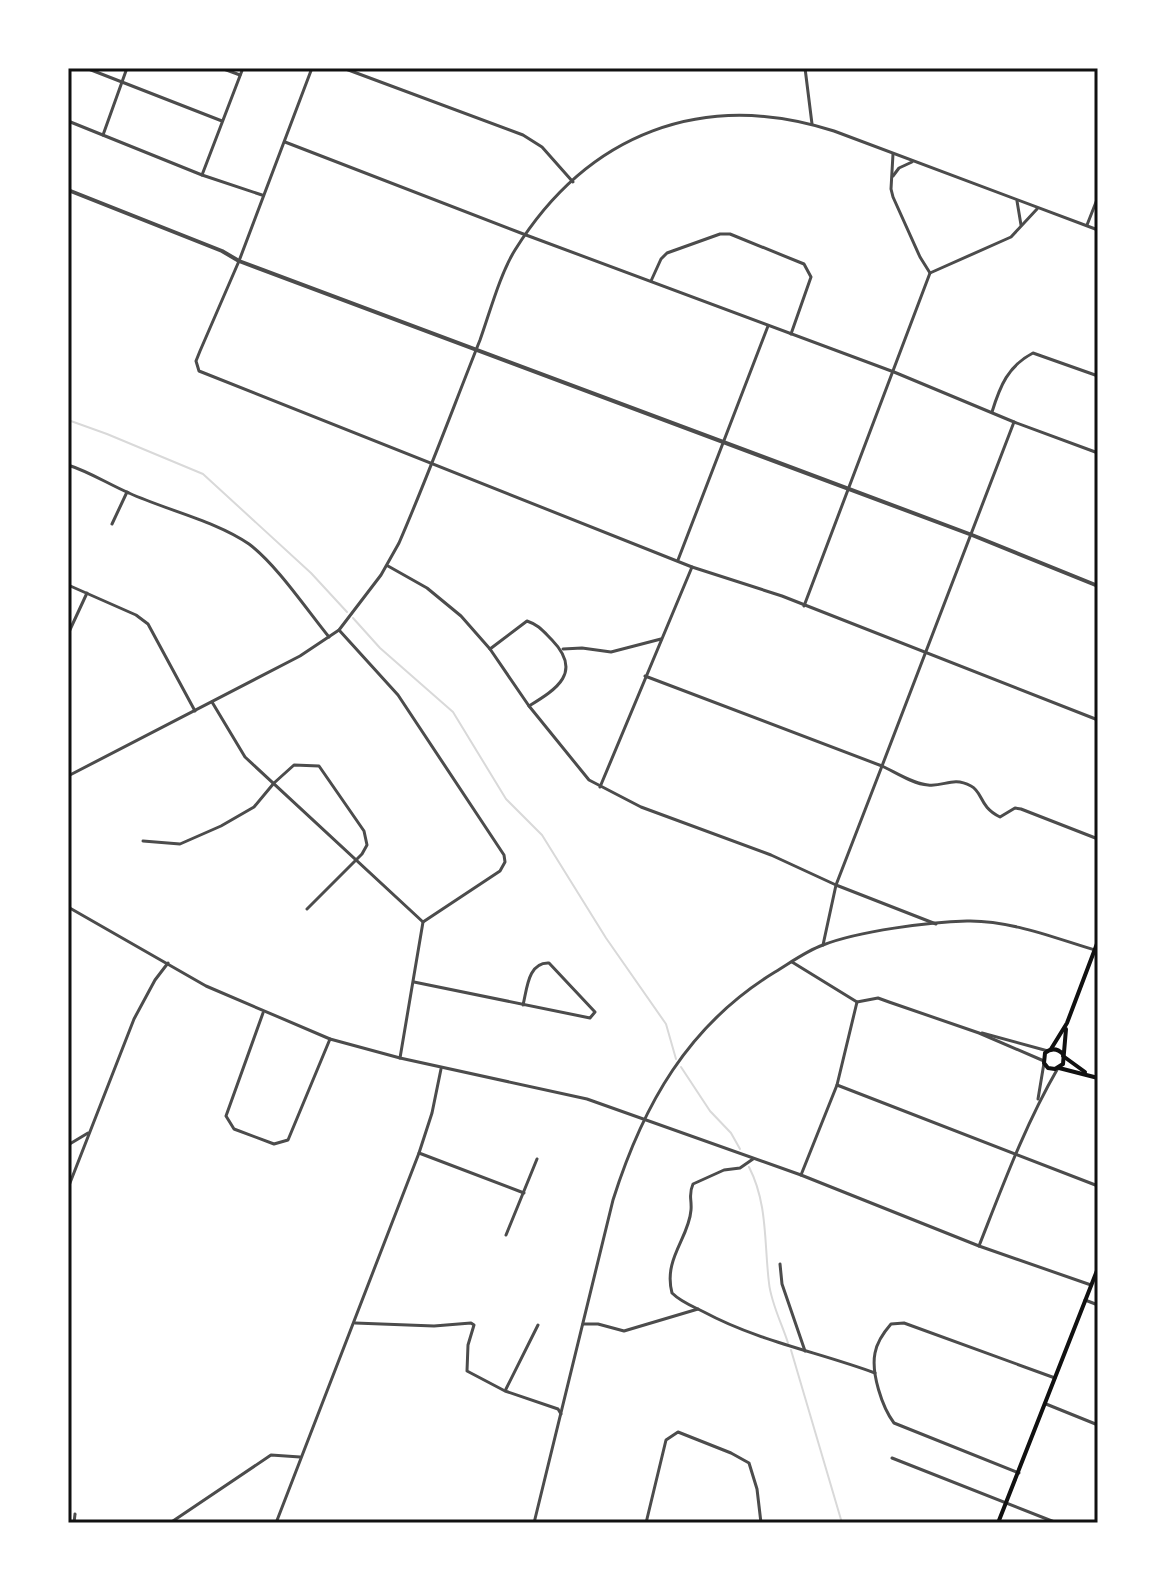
<svg xmlns="http://www.w3.org/2000/svg" width="1166" height="1591" font-family="Raleway,sans-serif">
<rect width="100%" height="100%" fill="#fff"/>
<g fill="none" stroke-linecap="round" stroke-linejoin="round">
<g stroke="#d9d9d9" stroke-width="2">
<polyline points="68,420 107,434 203,474 311,573 347,612"/>
<polyline points="353,618 380,648 453,712 506,799 542,835 606,938 666,1024 676,1059"/>
<polyline points="681,1067 710,1111 731,1133 740,1149"/>
<path d="M749,1167C768,1204 764,1243 769,1283C771,1303 782,1324 788,1343"/>
<polyline points="791,1350 842,1523"/>
</g>
<g stroke="#4c4c4c" stroke-width="3">
<polyline points="86,68 222,121"/>
<polyline points="221,68 240,75"/>
<polyline points="312,68 239,261 200,351 196,361 199,371 692,567 782,596 1098,720"/>
<polyline points="343,68 523,135 542,147 573,182"/>
<polyline points="805,68 812,124"/>
<polyline points="68,121 202,175 262,195"/>
<polyline points="103,135 127,68"/>
<polyline points="285,142 526,235 894,372 1014,422 1098,453"/>
<polyline points="893,154 891,189 893,197 920,257 930,273"/>
<polyline points="202,175 243,68"/>
<polyline points="893,176 899,168 912,162"/>
<polyline points="1017,201 1021,225"/>
<polyline points="1087,225 1098,197"/>
<polyline points="651,281 661,259 667,253 720,234 730,234 804,264 811,277 791,334"/>
<path d="M992,412C1000,386 1008,366 1033,353L1098,376"/>
<path d="M68,465C90,472 108,484 129,493C166,510 216,521 249,544C276,564 307,610 329,637"/>
<polyline points="112,524 127,492"/>
<polyline points="678,560 768,326"/>
<polyline points="388,566 427,588 461,616 490,649 529,706 589,780 641,807 771,855 836,885 823,945"/>
<polyline points="68,585 136,615 148,624 195,711"/>
<polyline points="804,606 930,273 1011,237 1037,209"/>
<polyline points="339,630 398,695 504,855 505,862 500,871 423,922 400,1058"/>
<polyline points="68,634 87,593"/>
<path d="M490,649L527,621C539,625 543,631 552,640C583,672 557,689 529,706"/>
<polyline points="563,649 582,648 611,652 661,639"/>
<polyline points="645,676 882,766 1014,422"/>
<polyline points="212,702 245,757 423,922"/>
<path d="M68,776L300,656L339,630L381,575L399,543C428,476 453,408 480,340C490,312 500,274 515,250C588,133 703,89 834,131L1098,230"/>
<polyline points="600,787 692,567"/>
<polyline points="143,841 180,844 221,826 254,807 274,783 294,765 319,766 364,831 367,845 362,854 307,909"/>
<polyline points="68,907 206,986 330,1039 400,1058 587,1099 801,1175 979,1246 1091,1285"/>
<path d="M936,924L836,885L882,766C895,772 913,784 928,785C945,787 952,776 971,786C983,792 979,807 1000,817L1015,808L1021,809L1098,839"/>
<polyline points="792,962 857,1002 878,998 889,1002 979,1033 1044,1061"/>
<path d="M414,982L590,1018L595,1012L549,963C528,962 527,989 523,1005"/>
<polyline points="263,1013 226,1116 234,1129 274,1144 288,1140 330,1039"/>
<polyline points="982,1033 1048,1051"/>
<polyline points="837,1085 1098,1186"/>
<polyline points="1038,1099 1044,1063"/>
<polyline points="68,1145 88,1133"/>
<polyline points="419,1153 524,1193"/>
<path d="M753,1159L740,1168L724,1170L693,1184C688,1195 692,1199 691,1210C689,1238 663,1259 672,1293C681,1302 692,1306 704,1312C758,1341 818,1352 875,1373"/>
<polyline points="801,1175 837,1085 857,1002"/>
<polyline points="68,1188 134,1019 155,980 168,963"/>
<polyline points="506,1235 537,1159"/>
<path d="M979,1246C1003,1185 1025,1125 1058,1068"/>
<polyline points="780,1264 782,1284 805,1351"/>
<polyline points="1085,1300 1098,1305"/>
<polyline points="355,1323 434,1326 471,1323 474,1325 468,1345 467,1371 505,1391 558,1409 561,1414"/>
<polyline points="583,1324 598,1324 624,1331 698,1309"/>
<polyline points="506,1389 538,1325"/>
<polyline points="1046,1404 1098,1425"/>
<polyline points="892,1458 1057,1523"/>
<path d="M1019,1473L894,1423C882,1407 871,1373 875,1353C877,1342 884,1332 891,1324L904,1323L1055,1378"/>
<polyline points="74,1523 75,1514"/>
<polyline points="170,1523 271,1455 300,1457"/>
<polyline points="276,1523 419,1153 432,1113 441,1069"/>
<path d="M534,1523L613,1200C643,1105 688,1025 775,972C790,963 806,951 823,945C859,931 929,922 967,921C1011,920 1057,939 1098,951"/>
<polyline points="646,1523 666,1440 678,1432 731,1453 749,1463 757,1489 761,1523"/>
</g>
<polyline stroke="#4c4c4c" stroke-width="4" points="68,190 222,251 239,261 972,535 1098,586"/>
<g stroke="#111" stroke-width="4">
<polyline points="1051,1049 1067,1023 1098,941"/>
<path d="M1063,1054C1057,1048 1051,1048 1045,1053L1044,1063L1048,1068L1055,1069L1063,1064L1066,1029"/>
<polyline points="1063,1056 1085,1072"/>
<polyline points="1059,1068 1098,1078"/>
<polyline points="998,1523 1098,1268"/>
</g>
</g>
<rect width="1166" height="1591" fill="none" stroke="#ffffff" stroke-width="140"/>
<rect x="70" y="70" width="1026" height="1451" fill="none" stroke="#111" stroke-width="3"/>
</svg>
